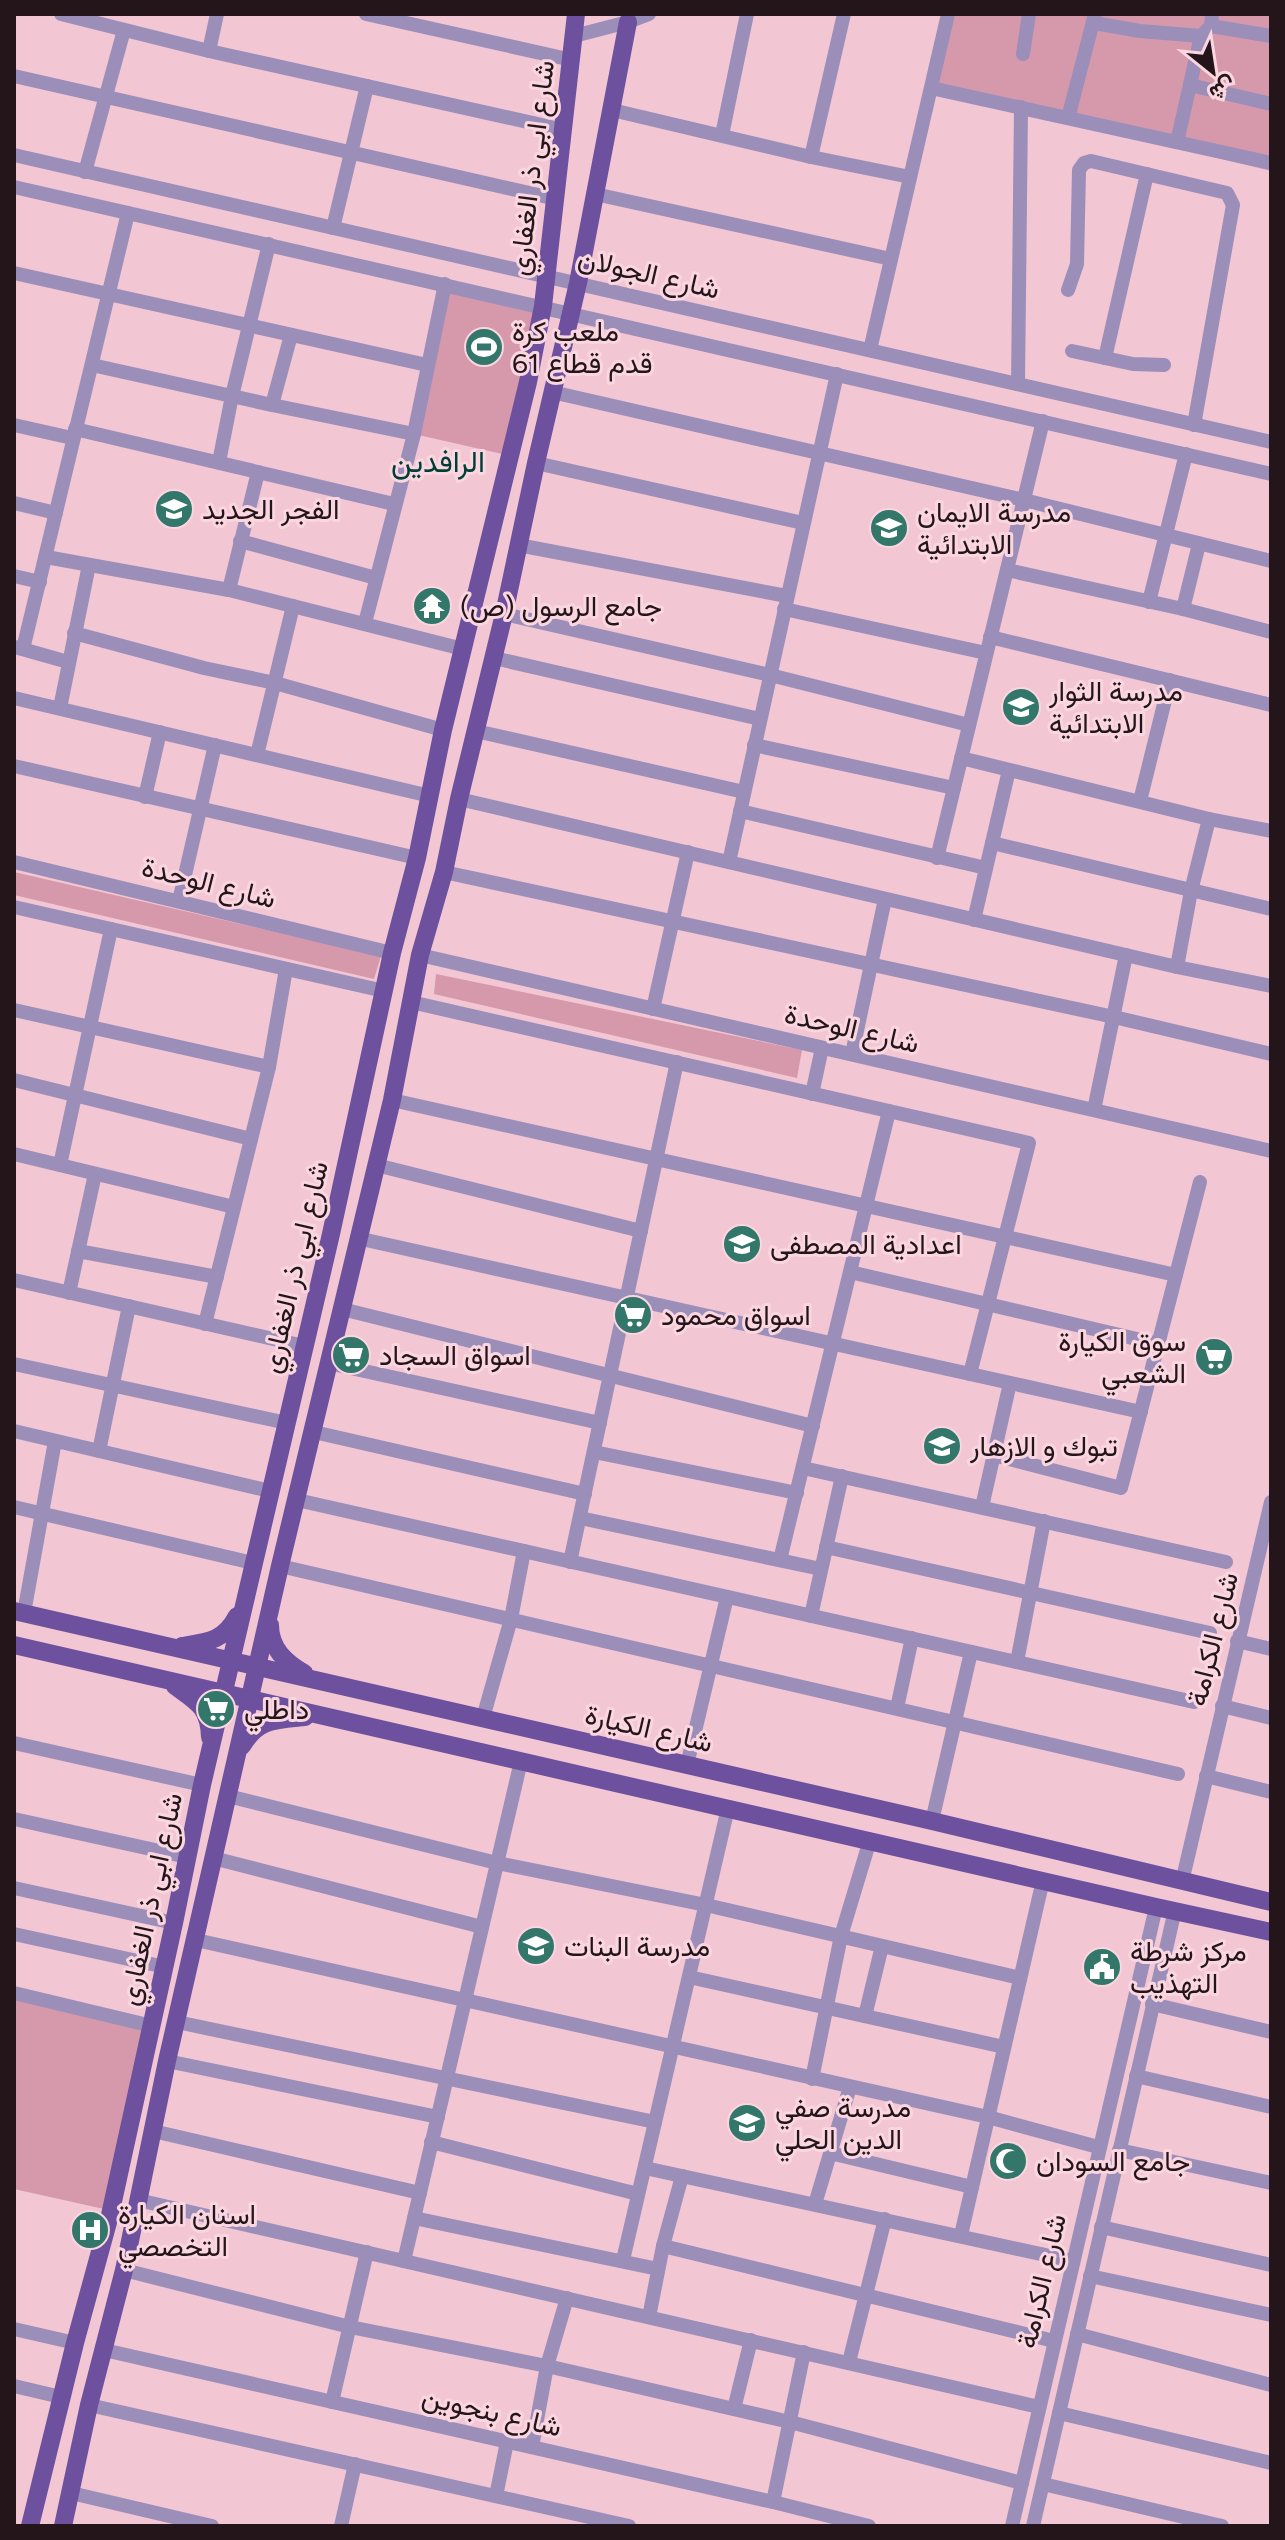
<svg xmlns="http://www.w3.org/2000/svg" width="1285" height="2540" font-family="Figtree,Vazirmatn,sans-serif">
<rect width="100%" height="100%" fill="#f2c6d3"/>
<g fill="#d699ac">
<polygon points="948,14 1271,14 1271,171 931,88"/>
<polygon points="445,292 542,313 511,456 414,434"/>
<polygon points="14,872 381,956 374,979 14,895"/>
<polygon points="436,974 802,1050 797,1078 434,994"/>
<polygon points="14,1993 148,2024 104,2209 14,2189"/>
</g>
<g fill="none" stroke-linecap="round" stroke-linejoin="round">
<g stroke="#9b8eb9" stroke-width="14">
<polyline points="61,14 209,51 564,130"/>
<polyline points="366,14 572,60"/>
<polyline points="1094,23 1140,31 1201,36 1211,26 1212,14"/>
<polyline points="1211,26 1271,36"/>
<polyline points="574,36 628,22 649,14"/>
<polyline points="209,51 217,14"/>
<polyline points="1023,54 1029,14"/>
<polyline points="14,76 556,199"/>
<polyline points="1190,85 1271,104"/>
<polyline points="931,88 1271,163"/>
<polyline points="612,110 811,157 910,177"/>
<polyline points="1068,118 1095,14"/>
<polyline points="722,135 747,14"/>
<polyline points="1177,142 1201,36"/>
<polyline points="14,155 1271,442"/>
<polyline points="811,157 844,14"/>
<polyline points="85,172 124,30"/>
<polyline points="14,187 1271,474"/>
<polyline points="595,194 891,259"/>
<polyline points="333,228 367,86"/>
<polyline points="14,273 427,365"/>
<polyline points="1068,290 1077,264 1079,170 1084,163 1091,161 1227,193 1233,205 1194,425"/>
<polyline points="870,350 948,14"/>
<polyline points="1072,351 1133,364 1164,365"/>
<polyline points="1105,358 1147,174"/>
<polyline points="92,365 272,405 414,434"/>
<polyline points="1018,384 1021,107"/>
<polyline points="552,392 1024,500 1271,561"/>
<polyline points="272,405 291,335"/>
<polyline points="14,425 72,438"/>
<polyline points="75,429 394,504"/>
<polyline points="219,462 232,396 269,244"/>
<polyline points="536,463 803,523"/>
<polyline points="14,503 56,513"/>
<polyline points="240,541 376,578"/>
<polyline points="518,545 787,596"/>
<polyline points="46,557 229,590 463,649"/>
<polyline points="1007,570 1183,609 1271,632"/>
<polyline points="14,576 40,582"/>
<polyline points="229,590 258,472"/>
<polyline points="1149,602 1186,454"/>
<polyline points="784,609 986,653"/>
<polyline points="1183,609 1199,544"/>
<polyline points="504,614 770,675 969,725"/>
<polyline points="365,623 414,434 445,284"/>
<polyline points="74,633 204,668 275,683 443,730"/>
<polyline points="990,637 1271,705"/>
<polyline points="15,647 68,662"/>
<polyline points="23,649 128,213"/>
<polyline points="494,658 760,719"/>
<polyline points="14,698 430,796"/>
<polyline points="60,708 89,565"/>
<polyline points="476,731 744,792"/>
<polyline points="754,745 954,788"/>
<polyline points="257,755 293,606"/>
<polyline points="961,758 1209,819 1271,831"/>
<polyline points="14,766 417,858"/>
<polyline points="145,797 160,732"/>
<polyline points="459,799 1177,967 1271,986"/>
<polyline points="1140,801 1170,680"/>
<polyline points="740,811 986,868"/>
<polyline points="992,843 1271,909"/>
<polyline points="937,858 1043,421"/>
<polyline points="14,862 392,953"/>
<polyline points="729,862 837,374"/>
<polyline points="444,872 1114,1017 1271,1054"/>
<polyline points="179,901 215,745"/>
<polyline points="14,907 384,991"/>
<polyline points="974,920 1009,770"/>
<polyline points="420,955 1271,1151"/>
<polyline points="1177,967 1191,891 1209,819"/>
<polyline points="411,1002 1029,1143 970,1374"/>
<polyline points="653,1009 688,852"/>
<polyline points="14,1010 269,1067"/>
<polyline points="852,1054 885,899"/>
<polyline points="14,1080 251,1139"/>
<polyline points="812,1094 822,1048"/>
<polyline points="392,1100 1176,1275"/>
<polyline points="1094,1110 1126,955"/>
<polyline points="14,1154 234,1207"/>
<polyline points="60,1165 111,929"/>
<polyline points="376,1165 641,1231"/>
<polyline points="357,1238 1141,1412"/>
<polyline points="78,1251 217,1277"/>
<polyline points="850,1272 1158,1344"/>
<polyline points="14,1280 304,1346"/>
<polyline points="69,1293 95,1174"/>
<polyline points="342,1309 813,1426"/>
<polyline points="205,1324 269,1067 286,969"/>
<polyline points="328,1363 600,1423"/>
<polyline points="14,1364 287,1423"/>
<polyline points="14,1431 270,1491"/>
<polyline points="314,1432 585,1494"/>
<polyline points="99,1451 129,1306"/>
<polyline points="594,1452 797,1493"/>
<polyline points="994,1455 1121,1488 1200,1182"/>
<polyline points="803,1468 1226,1562"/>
<polyline points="297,1500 1194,1702"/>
<polyline points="14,1507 253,1563"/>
<polyline points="982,1507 1010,1383"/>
<polyline points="580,1518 821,1569"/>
<polyline points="826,1547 1210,1633"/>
<polyline points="780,1560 889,1111"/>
<polyline points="570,1562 677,1062"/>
<polyline points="280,1566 1178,1774"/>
<polyline points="24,1613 55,1441"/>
<polyline points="811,1616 842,1476"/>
<polyline points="1237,1641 1271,1649"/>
<polyline points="1017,1662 1044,1521"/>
<polyline points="1222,1706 1271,1718"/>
<polyline points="897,1708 912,1638"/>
<polyline points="483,1718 511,1619 524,1551"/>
<polyline points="14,1743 202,1785"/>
<polyline points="687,1765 727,1597"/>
<polyline points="1206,1776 1271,1792"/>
<polyline points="228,1796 497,1863 706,1905 1020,1978"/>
<polyline points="14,1819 187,1857"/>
<polyline points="932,1821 971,1652"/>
<polyline points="213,1858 482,1927"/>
<polyline points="1182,1882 1271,1502"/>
<polyline points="14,1888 174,1923"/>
<polyline points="14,1934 165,1967"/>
<polyline points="196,1940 988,2117 1098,2147"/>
<polyline points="689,1977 1004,2047"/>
<polyline points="14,1993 152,2026"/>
<polyline points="1152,2004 1271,2032"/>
<polyline points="865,2016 882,1946"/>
<polyline points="177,2022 655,2122"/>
<polyline points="167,2061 438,2117"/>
<polyline points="1136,2076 1271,2107"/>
<polyline points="812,2079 841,1936 870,1840"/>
<polyline points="153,2131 420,2193"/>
<polyline points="431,2142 638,2194"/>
<polyline points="1119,2150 1271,2183"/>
<polyline points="830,2153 972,2187"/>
<polyline points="645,2168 1073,2261"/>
<polyline points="138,2200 1039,2407"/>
<polyline points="815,2204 850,2087"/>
<polyline points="414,2218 658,2269"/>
<polyline points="1101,2227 1271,2265"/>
<polyline points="961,2235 1043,1880"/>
<polyline points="663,2246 1054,2341"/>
<polyline points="623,2260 728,1808"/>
<polyline points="404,2261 521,1761"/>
<polyline points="124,2270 350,2327 547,2366 790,2422 1022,2483"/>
<polyline points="1090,2276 1271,2315"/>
<polyline points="649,2317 663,2246 682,2176"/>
<polyline points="14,2329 75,2343"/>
<polyline points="1077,2334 1271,2385"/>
<polyline points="104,2350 773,2502 869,2526"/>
<polyline points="849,2362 885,2219"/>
<polyline points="14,2386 61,2397"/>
<polyline points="332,2402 367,2252"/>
<polyline points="89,2405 629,2526"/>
<polyline points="734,2409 751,2340"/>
<polyline points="1059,2413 1271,2463"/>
<polyline points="532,2447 547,2366 567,2298"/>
<polyline points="1043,2484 1222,2526"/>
<polyline points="71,2493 212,2526"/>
<polyline points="496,2496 507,2442"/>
<polyline points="773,2502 804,2352"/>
<polyline points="341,2526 355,2464"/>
<polyline points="1012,2526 1156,1907"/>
<polyline points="1033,2526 1175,1910"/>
</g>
<g stroke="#6d509e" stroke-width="18">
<polyline points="14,1611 932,1821 1271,1902"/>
<path d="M270,1625C270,1648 285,1662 304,1673"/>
<polyline points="14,1645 1156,1907 1271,1932"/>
<path d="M182,1646C208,1642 224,1641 237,1616"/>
<path d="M175,1686C197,1702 209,1707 210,1737"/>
<path d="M242,1746C258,1719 275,1720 305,1717"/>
<polyline points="30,2526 75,2343 110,2215 174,1923 202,1785 331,1234 392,953 417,858 443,730 528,382 543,306 576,14"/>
<polyline points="63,2526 89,2405 124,2270 167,2061 280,1566 392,1100 420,955 444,872 459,799 504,614 536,463 578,283 628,22"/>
</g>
</g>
<defs>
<symbol id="stadium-disc" viewBox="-11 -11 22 22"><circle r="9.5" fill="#33776a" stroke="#fad6e0"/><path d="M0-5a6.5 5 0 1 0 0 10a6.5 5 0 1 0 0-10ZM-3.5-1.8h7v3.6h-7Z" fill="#fff"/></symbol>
<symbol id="school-disc" viewBox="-11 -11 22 22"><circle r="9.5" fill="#33776a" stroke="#fad6e0"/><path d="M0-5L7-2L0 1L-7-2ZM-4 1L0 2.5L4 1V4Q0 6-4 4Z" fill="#fff"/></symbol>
<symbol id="temple-disc" viewBox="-11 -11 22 22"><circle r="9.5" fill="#33776a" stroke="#fad6e0"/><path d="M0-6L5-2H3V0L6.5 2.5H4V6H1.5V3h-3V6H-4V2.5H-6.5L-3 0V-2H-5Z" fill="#fff"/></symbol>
<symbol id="supermarket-disc" viewBox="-11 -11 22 22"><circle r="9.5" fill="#33776a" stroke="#fad6e0"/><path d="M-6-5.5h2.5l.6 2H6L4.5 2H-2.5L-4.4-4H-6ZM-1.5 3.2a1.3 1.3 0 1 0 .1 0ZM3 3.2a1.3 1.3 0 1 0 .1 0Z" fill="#fff"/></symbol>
<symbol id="civic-disc" viewBox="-11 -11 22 22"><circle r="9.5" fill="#33776a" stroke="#fad6e0"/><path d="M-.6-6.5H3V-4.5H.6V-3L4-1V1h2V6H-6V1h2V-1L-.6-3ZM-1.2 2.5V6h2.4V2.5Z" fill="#fff"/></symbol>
<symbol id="mosque-disc" viewBox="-11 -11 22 22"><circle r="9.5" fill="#33776a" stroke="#fad6e0"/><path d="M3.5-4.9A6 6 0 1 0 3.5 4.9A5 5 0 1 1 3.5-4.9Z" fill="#fff"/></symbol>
<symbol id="hospital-disc" viewBox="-11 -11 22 22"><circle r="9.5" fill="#33776a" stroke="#fad6e0"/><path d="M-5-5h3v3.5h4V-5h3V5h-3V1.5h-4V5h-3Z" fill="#fff"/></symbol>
</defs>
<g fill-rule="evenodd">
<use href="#stadium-disc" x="462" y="325" width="44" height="44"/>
<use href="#school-disc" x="152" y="487" width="44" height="44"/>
<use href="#school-disc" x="867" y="506" width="44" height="44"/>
<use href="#temple-disc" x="410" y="584" width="44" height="44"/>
<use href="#school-disc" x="999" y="685" width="44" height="44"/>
<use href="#school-disc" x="720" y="1222" width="44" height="44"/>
<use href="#supermarket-disc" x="611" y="1293" width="44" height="44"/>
<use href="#supermarket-disc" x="329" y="1333" width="44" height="44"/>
<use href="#supermarket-disc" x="1192" y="1335" width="44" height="44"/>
<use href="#school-disc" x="920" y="1424" width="44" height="44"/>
<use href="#supermarket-disc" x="194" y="1687" width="44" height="44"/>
<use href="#school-disc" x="514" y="1924" width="44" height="44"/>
<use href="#civic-disc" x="1080" y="1945" width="44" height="44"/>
<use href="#school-disc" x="725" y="2101" width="44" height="44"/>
<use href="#mosque-disc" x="986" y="2139" width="44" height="44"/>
<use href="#hospital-disc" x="68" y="2208" width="44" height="44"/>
</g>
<g text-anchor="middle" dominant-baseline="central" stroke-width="6" stroke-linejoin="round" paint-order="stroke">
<g font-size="28" fill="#24151a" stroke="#fad6e0">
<text transform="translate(531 168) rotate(-83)">شارع ابي ذر الغفاري</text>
<text transform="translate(649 273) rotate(13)">شارع الجولان</text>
<text transform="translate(209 882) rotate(14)">شارع الوحدة</text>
<text transform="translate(852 1028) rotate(13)">شارع الوحدة</text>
<text transform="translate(294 1267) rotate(-77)">شارع ابي ذر الغفاري</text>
<text transform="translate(1212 1639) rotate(-76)">شارع الكرامة</text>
<text transform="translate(649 1728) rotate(13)">شارع الكيارة</text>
<text transform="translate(150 1899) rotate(-78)">شارع ابي ذر الغفاري</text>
<text transform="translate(1041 2281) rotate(-77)">شارع الكرامة</text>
<text transform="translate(492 2411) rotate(13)">شارع بنجوين</text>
</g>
<g font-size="28" fill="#24151a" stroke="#fad6e0" text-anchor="start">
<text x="512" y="331">ملعب كرة<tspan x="512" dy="32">قدم قطاع 61</tspan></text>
<text x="202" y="509">الفجر الجديد</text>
<text x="917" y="512">مدرسة الايمان<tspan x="917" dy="32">الابتدائية</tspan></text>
<text x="460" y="606">جامع الرسول (ص)</text>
<text x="1049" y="691">مدرسة الثوار<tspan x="1049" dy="32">الابتدائية</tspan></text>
<text x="770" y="1244">اعدادية المصطفى</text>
<text x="661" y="1315">اسواق محمود</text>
<text x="1186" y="1341" text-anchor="end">سوق الكيارة<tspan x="1186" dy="32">الشعبي</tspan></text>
<text x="379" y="1355">اسواق السجاد</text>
<text x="970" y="1446">تبوك و الازهار</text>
<text x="244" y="1709">داطلي</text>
<text x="564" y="1946">مدرسة البنات</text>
<text x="1130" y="1951">مركز شرطة<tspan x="1130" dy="32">التهذيب</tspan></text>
<text x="775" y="2107">مدرسة صفي<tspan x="775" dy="32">الدين الحلي</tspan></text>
<text x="1036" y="2161">جامع السودان</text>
<text x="118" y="2214">اسنان الكيارة<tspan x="118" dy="32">التخصصي</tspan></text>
</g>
<g font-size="30" fill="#003e35" stroke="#fad6e0">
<text x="438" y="461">الرافدين</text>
</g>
</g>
<rect width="1285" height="2540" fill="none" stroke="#24151a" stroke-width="32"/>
<g transform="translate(1213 72) rotate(150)" stroke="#fad6e0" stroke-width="6" paint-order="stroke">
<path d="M0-6L14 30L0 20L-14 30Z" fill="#24151a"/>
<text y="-12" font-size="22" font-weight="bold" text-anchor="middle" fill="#24151a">ش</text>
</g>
</svg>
